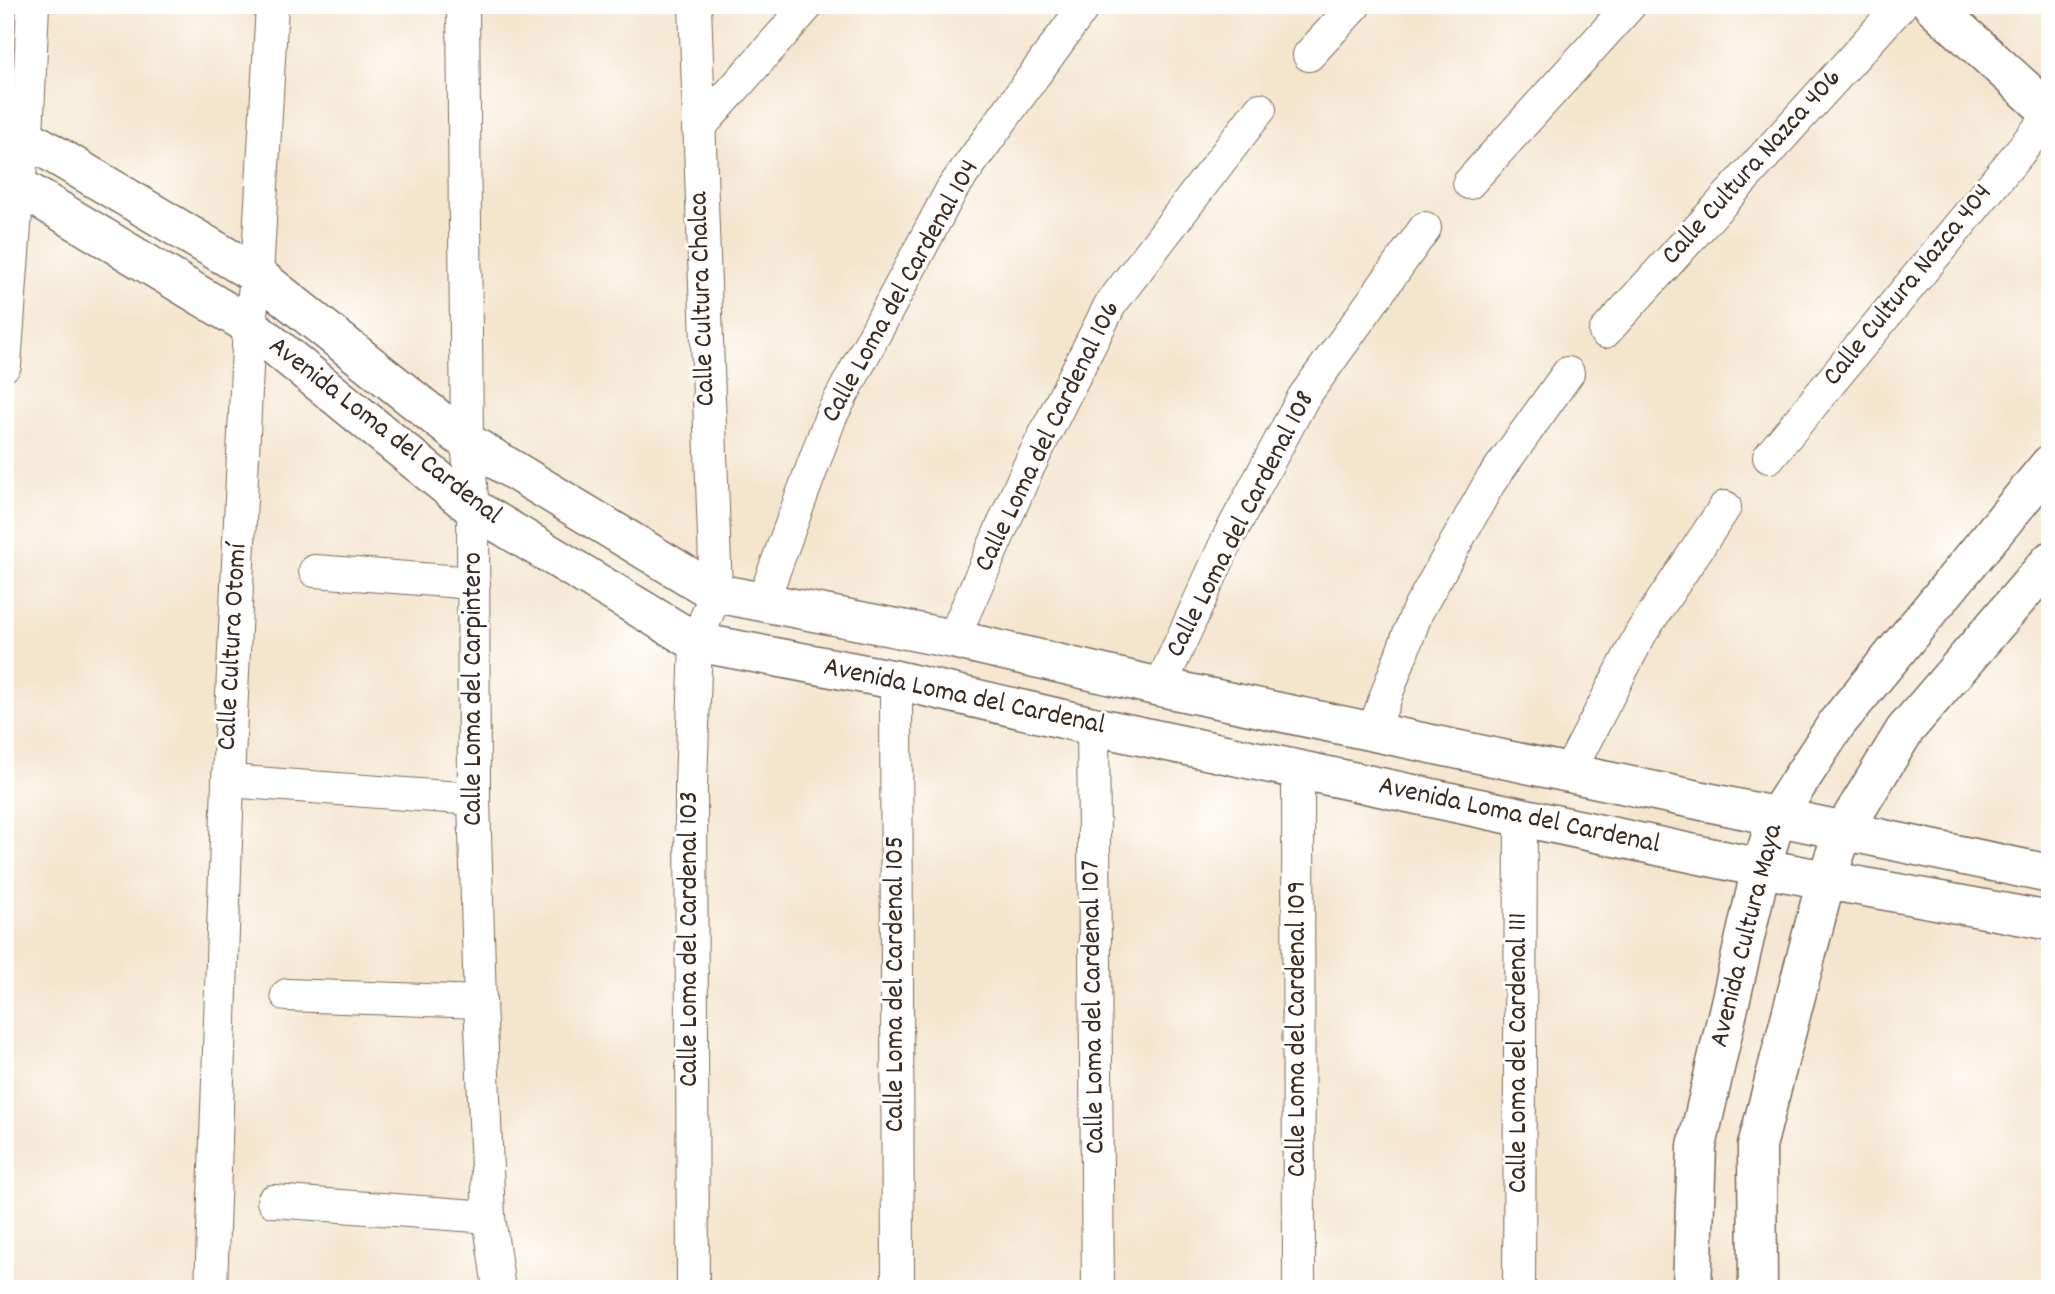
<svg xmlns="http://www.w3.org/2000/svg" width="2055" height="1294" font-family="Dekko,sans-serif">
<rect width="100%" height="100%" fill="#fff"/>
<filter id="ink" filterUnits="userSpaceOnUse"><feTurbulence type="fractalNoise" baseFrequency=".0143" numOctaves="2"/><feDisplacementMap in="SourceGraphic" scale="14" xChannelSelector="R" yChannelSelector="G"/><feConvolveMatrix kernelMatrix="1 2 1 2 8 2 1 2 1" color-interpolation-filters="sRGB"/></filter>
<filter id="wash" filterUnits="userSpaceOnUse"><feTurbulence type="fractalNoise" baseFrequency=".00686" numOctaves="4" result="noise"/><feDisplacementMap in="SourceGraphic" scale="28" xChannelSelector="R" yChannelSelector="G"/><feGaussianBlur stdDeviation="1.57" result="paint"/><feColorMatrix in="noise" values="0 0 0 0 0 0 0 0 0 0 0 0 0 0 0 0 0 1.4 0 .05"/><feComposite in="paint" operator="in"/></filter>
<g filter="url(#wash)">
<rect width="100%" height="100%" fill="#f4e5cd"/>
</g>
<g filter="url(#ink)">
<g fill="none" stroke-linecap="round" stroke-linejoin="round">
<defs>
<g id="minor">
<polyline points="463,5 467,442 473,508 474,799 480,1002 489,1217 499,1289"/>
<polyline points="1309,55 1355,5"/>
<polyline points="698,129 808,5"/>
<polyline points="1469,183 1630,5"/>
<polyline points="1605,332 1901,5"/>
<polyline points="5,365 18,184 27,136 33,5"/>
<polyline points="1769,457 2050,115"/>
<polyline points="315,571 474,583"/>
<polyline points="763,601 831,416 952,189 1085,5"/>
<polyline points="953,639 1027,470 1110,305 1260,109"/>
<polyline points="896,680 898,1289"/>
<polyline points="1160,687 1230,534 1303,398 1425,228"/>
<polyline points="1093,726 1098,1289"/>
<polyline points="1373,731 1417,612 1490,482 1568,373"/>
<polyline points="1298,770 1299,1289"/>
<polyline points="1569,772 1641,633 1725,507"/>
<polyline points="228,781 474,799"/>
<polyline points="287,995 480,1002"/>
<polyline points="273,1201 489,1217"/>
<polyline points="211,1289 228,781 249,325 257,275 272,5"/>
<polyline points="693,1289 691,784 696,642 716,593 695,5"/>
<polyline points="1519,1289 1521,817"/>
</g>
<g id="tertiary">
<polyline points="1932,5 2050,112"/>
<polyline points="5,125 257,275 467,442 716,593 953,639 1160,687 2050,874"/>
<polyline points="5,178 249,325 473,508 696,642 896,680 1093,726 1761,868 2050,921"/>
<polyline points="1692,1289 1697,1146 1761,868 1777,816 1837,723 2050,464"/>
<polyline points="1758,1289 1757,1146 1826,880 1844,830 1905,730 2050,561"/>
</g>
</defs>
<use href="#minor" stroke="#7c6b5b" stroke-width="34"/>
<use href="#tertiary" stroke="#7c6b5b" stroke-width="41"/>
<use href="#minor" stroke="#fff" stroke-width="32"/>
<use href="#tertiary" stroke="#fff" stroke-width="38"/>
</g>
</g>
<g text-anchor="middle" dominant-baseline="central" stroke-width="6" stroke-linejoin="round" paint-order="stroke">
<g font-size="28" fill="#3b2a1e" stroke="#fff">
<text transform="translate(1753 168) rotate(-48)">Calle Cultura Nazca 406</text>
<text transform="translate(1909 286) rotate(-51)">Calle Cultura Nazca 404</text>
<text transform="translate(902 292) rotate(-61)">Calle Loma del Cardenal 104</text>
<text transform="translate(704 299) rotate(-92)">Calle Cultura Chalca</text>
<text transform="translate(384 432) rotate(38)">Avenida Loma del Cardenal</text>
<text transform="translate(1049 437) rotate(-64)">Calle Loma del Cardenal 106</text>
<text transform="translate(1242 525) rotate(-63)">Calle Loma del Cardenal 108</text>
<text transform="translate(234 647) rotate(-87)">Calle Cultura Otomí</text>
<text transform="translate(475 689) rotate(-90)">Calle Loma del Carpintero</text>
<text transform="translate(964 698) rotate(12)">Avenida Loma del Cardenal</text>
<text transform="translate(1519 817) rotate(12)">Avenida Loma del Cardenal</text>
<text transform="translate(1748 936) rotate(-76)">Avenida Cultura Maya</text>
<text transform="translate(691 939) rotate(-90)">Calle Loma del Cardenal 103</text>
<text transform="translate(897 984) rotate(-90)">Calle Loma del Cardenal 105</text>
<text transform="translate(1095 1007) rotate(-91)">Calle Loma del Cardenal 107</text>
<text transform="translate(1299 1029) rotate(-90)">Calle Loma del Cardenal 109</text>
<text transform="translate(1520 1053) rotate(-90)">Calle Loma del Cardenal 111</text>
</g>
</g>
<rect width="2055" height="1294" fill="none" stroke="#fff" stroke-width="28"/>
</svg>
